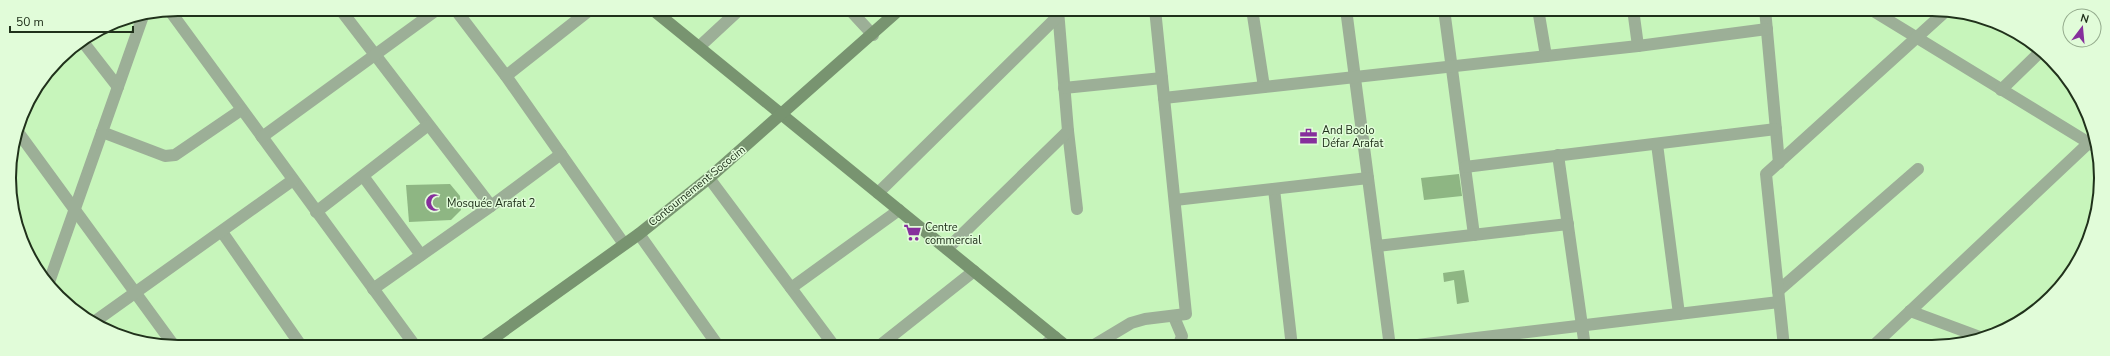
<svg xmlns="http://www.w3.org/2000/svg" width="2110" height="356" font-family="'Nunito Sans',sans-serif">
<rect width="100%" height="100%" fill="#c7f5bb"/>
<g fill="#8eb683">
<polygon points="1459,174 1462,196 1424,200 1421,178"/>
<polygon points="450,184 460,196 461,210 451,220 409,222 406,185"/>
<polygon points="1464,270 1469,302 1457,304 1454,280 1444,282 1443,273"/>
</g>
<g fill="none" stroke-linecap="round" stroke-linejoin="round">
<g stroke="#9caf97" stroke-width="12">
<polyline points="340,9 491,206"/>
<polyline points="455,9 506,76 624,244"/>
<polyline points="849,9 873,35"/>
<polyline points="1252,9 1264,87"/>
<polyline points="1346,9 1390,347"/>
<polyline points="1444,9 1474,235"/>
<polyline points="1538,9 1546,56"/>
<polyline points="1633,9 1638,46"/>
<polyline points="1765,9 1779,163"/>
<polyline points="1870,9 2094,146"/>
<polyline points="1058,10 1068,131 1077,209"/>
<polyline points="170,11 416,347"/>
<polyline points="83,42 118,87"/>
<polyline points="699,47 740,9"/>
<polyline points="506,76 591,9"/>
<polyline points="1064,88 1162,78"/>
<polyline points="2001,90 2040,52"/>
<polyline points="1164,98 1638,46 1767,29"/>
<polyline points="18,132 175,347"/>
<polyline points="102,132 165,156 175,155 241,110"/>
<polyline points="262,137 438,9"/>
<polyline points="1657,144 1679,314"/>
<polyline points="1558,155 1585,347"/>
<polyline points="1465,167 1776,129"/>
<polyline points="363,176 421,255"/>
<polyline points="709,178 835,347"/>
<polyline points="1274,189 1292,347"/>
<polyline points="878,193 1058,16"/>
<polyline points="1175,200 1368,178"/>
<polyline points="316,212 427,126"/>
<polyline points="222,232 302,347"/>
<polyline points="639,234 719,347"/>
<polyline points="1377,246 1568,224"/>
<polyline points="947,249 1068,131"/>
<polyline points="48,285 143,16"/>
<polyline points="791,288 899,210"/>
<polyline points="373,289 491,206 561,154"/>
<polyline points="1778,291 1918,169"/>
<polyline points="1910,311 1980,337"/>
<polyline points="1174,317 1182,336 1178,347"/>
<polyline points="94,322 293,180"/>
<polyline points="878,347 974,271"/>
<polyline points="1042,347 1055,337"/>
<polyline points="1091,347 1131,323 1145,319 1186,314 1155,9"/>
<polyline points="1401,347 1779,302"/>
<polyline points="1784,347 1766,174 1947,10"/>
<polyline points="1872,347 2094,138"/>
</g>
<g stroke="#789470" stroke-width="12">
<polyline points="652,9 1067,347"/>
<polyline points="481,347 639,234 709,178 900,9"/>
</g>
</g>
<defs>
<symbol id="office-bare" viewBox="-9 -9 18 18"><path d="M-6-3h4V-5.5h4V-3h4V5H-6ZM-1-4.5V-3h2v-1.5ZM-6 0V1H6V0Z" fill="#862f9c" stroke="#e1fcd9" stroke-width="2.5" paint-order="stroke"/></symbol>
<symbol id="mosque-bare" viewBox="-9 -9 18 18"><path d="M3.5-4.9A6 6 0 1 0 3.5 4.9A5 5 0 1 1 3.5-4.9Z" fill="#862f9c" stroke="#e1fcd9" stroke-width="2.5" paint-order="stroke"/></symbol>
<symbol id="supermarket-bare" viewBox="-9 -9 18 18"><path d="M-6-5.5h2.5l.6 2H6L4.5 2H-2.5L-4.4-4H-6ZM-1.5 3.2a1.3 1.3 0 1 0 .1 0ZM3 3.2a1.3 1.3 0 1 0 .1 0Z" fill="#862f9c" stroke="#e1fcd9" stroke-width="2.5" paint-order="stroke"/></symbol>
</defs>
<g fill-rule="evenodd">
<use href="#office-bare" x="1296" y="124" width="25" height="25"/>
<use href="#mosque-bare" x="422" y="190" width="25" height="25"/>
<use href="#supermarket-bare" x="900" y="220" width="25" height="25"/>
</g>
<g text-anchor="middle" dominant-baseline="central" stroke-width="3" stroke-linejoin="round" paint-order="stroke">
<g font-size="11" fill="#20311b" stroke="#e1fcd9" text-anchor="start">
<text x="1322" y="130">And Boolo<tspan x="1322" dy="13">Défar Arafat</tspan></text>
<text x="447" y="203">Mosquée Arafat 2</text>
<text x="925" y="227">Centre<tspan x="925" dy="13">commercial</tspan></text>
</g>
<g font-size="11" fill="#20311b" stroke="#e1fcd9">
<text transform="translate(697 186) rotate(-39)">Contournement Sococim</text>
</g>
</g>
<path d="M0 0H2110V356H0ZM178 16H1932A162 162 0 0 1 2094 178V178A162 162 0 0 1 1932 340H178A162 162 0 0 1 16 178V178A162 162 0 0 1 178 16Z" fill="#e1fcd9" fill-rule="evenodd"/>
<path fill="none" stroke="#20311b" stroke-width="2" d="M178 16H1932A162 162 0 0 1 2094 178V178A162 162 0 0 1 1932 340H178A162 162 0 0 1 16 178V178A162 162 0 0 1 178 16Z"/>
<g transform="translate(2082 28) rotate(16)"><circle r="19" fill="#e1fcd9" stroke="#94ab8d"/>
<path d="M0-3L7 15L0 10L-7 15Z" fill="#862f9c"/>
<text y="-6" font-size="11" font-weight="bold" text-anchor="middle" fill="#20311b">N</text>
</g>
<path d="M10 26v6h123v-6" fill="none" stroke="#20311b" stroke-width="2"/>
<text x="16" y="26" font-size="12" fill="#20311b" stroke="#e1fcd9" stroke-width="3" paint-order="stroke">50 m</text>
</svg>
